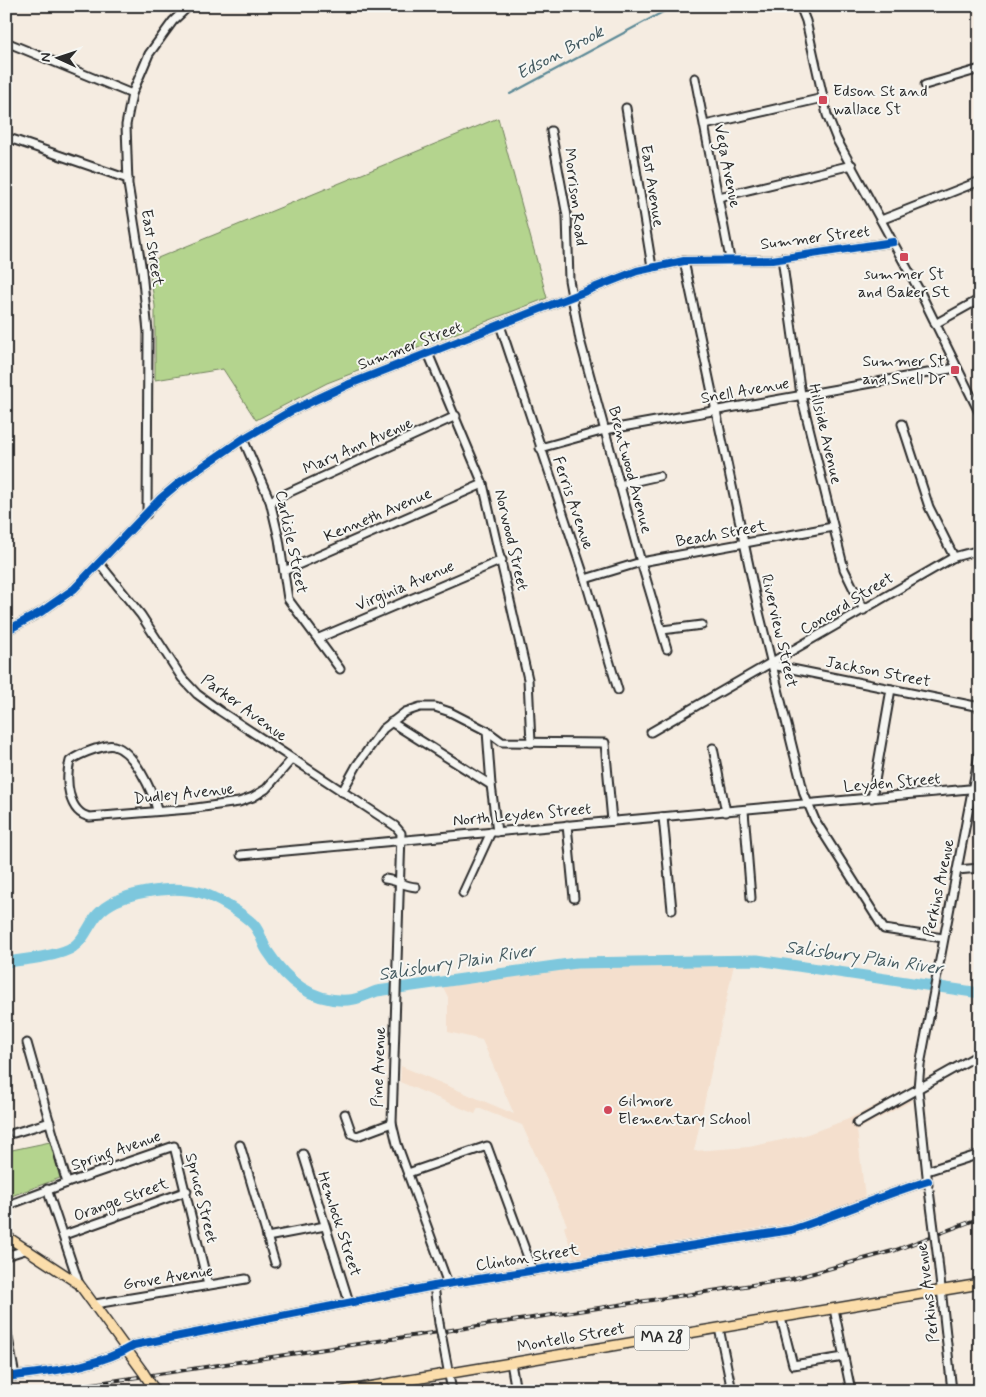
<svg xmlns="http://www.w3.org/2000/svg" width="986" height="1397" font-family="Mynerve,sans-serif">
<rect width="100%" height="100%" fill="#f5ece1"/>
<filter id="ink" filterUnits="userSpaceOnUse"><feTurbulence type="fractalNoise" baseFrequency=".02" numOctaves="2"/><feDisplacementMap in="SourceGraphic" scale="10" xChannelSelector="R" yChannelSelector="G"/><feConvolveMatrix kernelMatrix="1 2 1 2 8 2 1 2 1" color-interpolation-filters="sRGB"/></filter>
<g filter="url(#ink)">
<polygon fill="#f4dfcd" points="684,964 734,964 694,1151 749,1147 805,1135 846,1120 880,1103 881,1105 910,1088 912,1101 857,1130 865,1198 791,1223 574,1258 564,1227 567,1225 522,1125 478,1108 475,1114 400,1082 401,1066 514,1114 482,1040 448,1032 448,997 441,983 554,967"/>
<g fill="#b4d48e" stroke="#70805c">
<polygon points="498,118 547,298 327,383 256,420 223,369 155,380 155,306 148,262"/>
<polygon points="50,1142 60,1178 6,1198 6,1154 12,1150"/>
</g>
<g fill="none" stroke-linecap="round" stroke-linejoin="round">
<polyline stroke="#5c8996" stroke-width="2" points="510,94 674,6"/>
<path stroke="#7dc7dd" stroke-width="11" d="M6,962C22,960 61,956 73,947C85,939 89,924 98,914C117,892 172,885 199,892C214,896 244,914 254,925C261,933 262,944 268,952C287,981 311,1002 348,1000C357,1000 368,994 377,991L576,963L757,960L980,993"/>
<defs>
<g id="minor">
<polyline points="800,6 806,21 827,115 837,140 919,290 980,414"/>
<polyline points="6,42 132,94"/>
<polyline points="695,78 730,259"/>
<polyline points="925,85 980,69"/>
<polyline points="626,108 652,267"/>
<polyline points="705,125 823,98"/>
<polyline points="551,131 567,216 569,280 580,340 641,562 667,649"/>
<polyline points="6,137 128,179"/>
<polyline points="719,197 852,165"/>
<polyline points="881,220 980,181"/>
<polyline points="782,258 801,395 844,569 864,610"/>
<polyline points="684,261 758,608 804,794 815,820 884,929 943,938"/>
<polyline points="935,324 980,299"/>
<polyline points="500,325 585,579 618,690"/>
<polyline points="428,353 483,484 528,679 531,743"/>
<polyline points="902,424 929,507 954,557"/>
<polyline points="243,439 270,501 279,539 288,599 340,669"/>
<polyline points="540,448 605,430 956,368"/>
<polyline points="619,485 659,476"/>
<polyline points="270,501 456,416"/>
<polyline points="147,514 148,332 142,271 128,184 126,125 132,94 149,54 173,21 189,6"/>
<polyline points="100,564 141,615 182,678 197,694 220,711 395,826 401,833 392,1123 397,1144 448,1284"/>
<polyline points="284,571 483,484"/>
<polyline points="585,579 641,562 833,527"/>
<polyline points="662,630 702,625"/>
<polyline points="6,631 41,612 74,589 161,498 180,482 243,439 291,411 347,385 637,271 684,261 772,260 893,242"/>
<polyline points="319,638 502,560"/>
<polyline points="772,665 980,707"/>
<polyline points="391,722 491,785"/>
<polyline points="487,731 491,785 497,832"/>
<polyline points="651,732 954,557 980,550"/>
<polyline points="713,748 726,812"/>
<polyline points="342,792 357,765 383,729 405,712 420,707 435,707 450,712 487,731 502,742 605,743 612,821"/>
<polyline points="872,798 891,689"/>
<path d="M157,810C153,792 134,751 114,746C108,744 101,748 95,749C86,752 77,755 70,761C65,780 68,813 90,817L189,809L239,802L253,797L266,789L292,759"/>
<polyline points="744,811 751,898"/>
<polyline points="663,817 672,910"/>
<polyline points="567,825 574,898"/>
<polyline points="241,855 980,788"/>
<polyline points="957,870 980,868"/>
<path d="M385,879C396,880 404,886 416,887"/>
<polyline points="463,893 491,832"/>
<polyline points="345,1114 352,1134 357,1136 392,1123"/>
<polyline points="857,1123 980,1054"/>
<polyline points="14,1133 50,1122"/>
<polyline points="240,1145 275,1263"/>
<polyline points="303,1154 349,1302"/>
<polyline points="927,1171 980,1154"/>
<polyline points="408,1173 487,1146 533,1271"/>
<polyline points="67,1183 174,1146 208,1285"/>
<polyline points="928,1185 918,1089 920,1065 980,749"/>
<polyline points="47,1189 79,1284"/>
<polyline points="6,1206 67,1183 27,1043"/>
<polyline points="64,1235 187,1191"/>
<polyline points="267,1237 325,1226"/>
<polyline points="6,1256 28,1249"/>
<polyline points="938,1260 952,1391"/>
<polyline points="434,1286 439,1323"/>
<polyline points="95,1304 246,1279"/>
<polyline points="834,1309 851,1391"/>
<polyline points="781,1318 793,1365 844,1357"/>
<polyline points="6,1327 15,1376"/>
<polyline points="719,1328 732,1391"/>
<polyline points="442,1338 452,1391"/>
<polyline points="511,1363 516,1391"/>
<path d="M6,1377C49,1371 97,1368 134,1345L434,1286L791,1230C838,1215 882,1195 928,1181"/>
</g>
<g id="major">
<polyline points="6,1236 79,1284 143,1372"/>
<polyline points="150,1383 156,1391"/>
<polyline points="344,1391 980,1284"/>
</g>
</defs>
<use href="#minor" stroke="#2b2b2b" stroke-width="11"/>
<use href="#major" stroke="#2b2b2b" stroke-width="12"/>
<use href="#minor" stroke="#f6f6f2" stroke-width="7"/>
<use href="#major" stroke="#fbddab" stroke-width="9"/>
<defs>
<polyline id="rail" points="45,1391 792,1279 896,1250 980,1218"/>
</defs>
<use href="#rail" stroke="#2b2b2b" stroke-width="4"/>
<use href="#rail" stroke="#f6f6f2" stroke-width="2" stroke-dasharray="5.5" stroke-linecap="butt"/>
<defs>
<g id="minor-bridge">
<polyline points="929,1190 938,1260"/>
<polyline points="439,1323 442,1338"/>
</g>
<polyline id="major-bridge" points="143,1372 150,1383"/>
</defs>
<use href="#minor-bridge" stroke="#2b2b2b" stroke-width="11" stroke-linecap="butt"/>
<use href="#major-bridge" stroke="#2b2b2b" stroke-width="12" stroke-linecap="butt"/>
<use href="#minor-bridge" stroke="#f6f6f2" stroke-width="7"/>
<use href="#major-bridge" stroke="#fbddab" stroke-width="9"/>
<defs>
<g id="cycleway">
<polyline points="6,631 41,612 74,589 161,498 180,482 243,439 291,411 347,385 637,271 684,261 772,260 893,242"/>
<path d="M6,1377C49,1371 97,1368 134,1345L434,1286L791,1230C838,1215 882,1195 928,1181"/>
</g>
</defs>
<use href="#cycleway" stroke="#f6f6f2" stroke-width="11"/>
<use href="#cycleway" stroke="#0057b8" stroke-width="8"/>
</g>
</g>
<g fill="#d1495b" stroke="#f6f6f2" stroke-width="2">
<rect x="818" y="95" width="10" height="10" rx="2.5"/>
<rect x="899" y="252" width="10" height="10" rx="2.5"/>
<rect x="950" y="365" width="10" height="10" rx="2.5"/>
<circle cx="608" cy="1110" r="5"/>
</g>
<g text-anchor="middle" dominant-baseline="central" stroke-width="4" stroke-linejoin="round" paint-order="stroke">
<rect fill="#f6f6f2" stroke="#686867" stroke-width="1" x="634.5" y="1325.5" width="55" height="25" rx="4"/>
<g font-size="15" font-weight="bold" fill="#2b2b2b">
<text x="662" y="1338">MA 28</text>
</g>
<g font-size="16" fill="#2b2b2b" stroke="#f6f6f2" text-anchor="start">
<text x="833" y="91">Edson St and<tspan x="833" dy="18">wallace St</tspan></text>
<text x="904" y="274" text-anchor="middle">summer St<tspan x="904" dy="18">and Baker St</tspan></text>
<text x="945" y="361" text-anchor="end">Summer St<tspan x="945" dy="18">and Snell Dr</tspan></text>
<text x="618" y="1101">Gilmore<tspan x="618" dy="18">Elementary School</tspan></text>
</g>
<g font-size="16" fill="#2b2b2b" stroke="#f6f6f2">
<text transform="translate(727 166) rotate(79)">Vega Avenue</text>
<text transform="translate(652 186) rotate(81)">East Avenue</text>
<text transform="translate(575 197) rotate(83)">Morrison Road</text>
<text transform="translate(815 238) rotate(-7)">Summer Street</text>
<text transform="translate(152 248) rotate(81)">East Street</text>
<text transform="translate(410 346) rotate(-21)">Summer Street</text>
<text transform="translate(745 391) rotate(-10)">Snell Avenue</text>
<text transform="translate(825 434) rotate(77)">Hillside Avenue</text>
<text transform="translate(358 446) rotate(-24)">Mary Ann Avenue</text>
<text transform="translate(630 470) rotate(75)">Brentwood Avenue</text>
<text transform="translate(573 503) rotate(71)">Ferris Avenue</text>
<text transform="translate(378 515) rotate(-23)">Kenneth Avenue</text>
<text transform="translate(721 534) rotate(-10)">Beach Street</text>
<text transform="translate(511 540) rotate(77)">Norwood Street</text>
<text transform="translate(291 542) rotate(78)">Carlisle Street</text>
<text transform="translate(405 586) rotate(-23)">Virginia Avenue</text>
<text transform="translate(847 604) rotate(-31)">Concord Street</text>
<text transform="translate(779 631) rotate(77)">Riverview Street</text>
<text transform="translate(878 672) rotate(11)">Jackson Street</text>
<text transform="translate(244 708) rotate(36)">Parker Avenue</text>
<text transform="translate(892 783) rotate(-5)">Leyden Street</text>
<text transform="translate(184 794) rotate(-6)">Dudley Avenue</text>
<text transform="translate(522 815) rotate(-5)">North Leyden Street</text>
<text transform="translate(939 888) rotate(-78)">Perkins Avenue</text>
<text transform="translate(379 1067) rotate(-88)">Pine Avenue</text>
<text transform="translate(116 1151) rotate(-19)">Spring Avenue</text>
<text transform="translate(201 1198) rotate(76)">Spruce Street</text>
<text transform="translate(121 1200) rotate(-20)">Orange Street</text>
<text transform="translate(339 1224) rotate(72)">Hemlock Street</text>
<text transform="translate(527 1258) rotate(-9)">Clinton Street</text>
<text transform="translate(168 1278) rotate(-9)">Grove Avenue</text>
<text transform="translate(928 1293) rotate(-97)">Perkins Avenue</text>
<text transform="translate(571 1338) rotate(-10)">Montello Street</text>
</g>
<g font-size="18" font-style="italic" fill="#445a60" stroke="#f6f6f2">
<text transform="translate(560 53) rotate(-28)">Edson Brook</text>
<text transform="translate(864 958) rotate(8)">Salisbury Plain River</text>
<text transform="translate(457 963) rotate(-9)">Salisbury Plain River</text>
</g>
</g>
<rect width="986" height="1397" fill="none" stroke="#f6f6f2" stroke-width="25"/>
<rect x="12" y="12" width="961" height="1372" fill="none" stroke="#2b2b2b" stroke-width="2" filter="url(#ink)"/>
<g transform="translate(58 58) rotate(273)" stroke="#f6f6f2" stroke-width="4" paint-order="stroke">
<path d="M0-4L9 19L0 12L-9 19Z" fill="#2b2b2b"/>
<text y="-8" font-size="14" font-weight="bold" text-anchor="middle" fill="#2b2b2b">N</text>
</g>
</svg>
